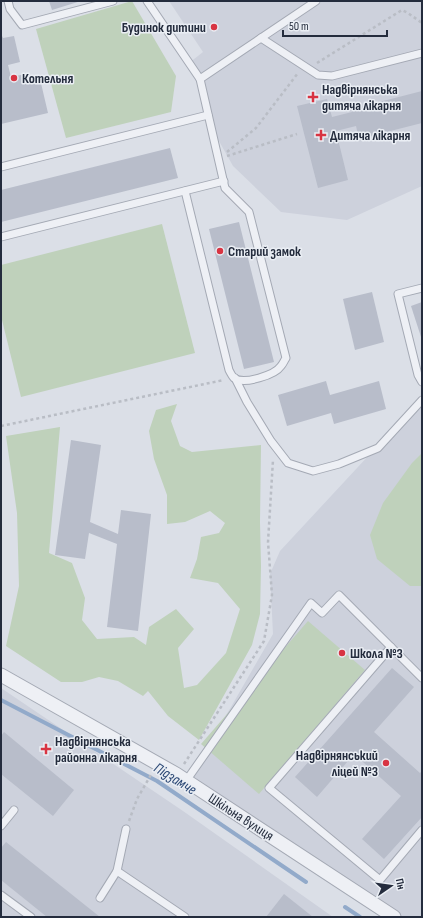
<svg xmlns="http://www.w3.org/2000/svg" width="423" height="918" font-family="'Sofia Sans Condensed',sans-serif">
<rect width="100%" height="100%" fill="#dbdfe7"/>
<g fill="#cdd1dc">
<polygon points="169,1 422,1 422,186 347,220 281,212 233,166 210,125 200,79 189,63 203,52"/>
<polygon points="422,398 422,917 394,917 190,774 231,707 273,634 270,574 280,551"/>
<polygon points="1,688 183,811 333,917 1,917"/>
</g>
<g fill="#bfd1bb">
<polygon points="132,1 176,76 171,112 66,138 36,29"/>
<polygon points="162,224 195,353 21,397 1,316 1,265"/>
<polygon points="177,404 171,421 180,446 192,452 261,445 260,522 261,566 260,614 252,645 199,740 168,716 148,691 143,696 118,681 99,677 82,682 61,682 6,646 19,586 17,513 6,436 60,427 49,553 72,563 85,598 82,620 97,639 134,637 146,645 149,627 176,609 194,629 178,648 184,688 197,685 226,653 240,609 218,583 190,578 197,559 201,537 219,533 225,523 210,511 185,522 167,524 167,495 154,459 149,431 156,410"/>
<polygon points="422,453 422,586 410,586 377,559 370,535 383,503 412,463"/>
<polygon points="308,621 365,670 259,794 201,744"/>
</g>
<g fill="none" stroke-linecap="round" stroke-linejoin="round">
<g stroke="#92aaca" stroke-width="4">
<polyline points="1,700 157,781 306,882"/>
<polyline points="345,907 360,917"/>
</g>
</g>
<g fill="#b8bdca">
<polygon points="49,1 81,1 52,10"/>
<polygon points="1,34 3,38 14,36 20,62 8,65 11,77 26,74 29,82 40,79 48,113 1,124"/>
<polygon points="422,91 422,123 359,139 356,126 336,131 348,180 318,188 297,106 327,99 332,117 352,112 352,109"/>
<polygon points="170,148 178,178 1,222 1,190"/>
<polygon points="239,222 274,362 244,369 209,229"/>
<polygon points="372,292 384,342 355,350 343,299"/>
<polygon points="422,302 422,340 411,306"/>
<polygon points="326,381 330,395 379,381 386,409 334,424 331,413 287,426 278,395"/>
<polygon points="71,440 101,445 90,522 118,534 121,510 151,514 138,631 107,627 117,544 89,533 85,559 55,555"/>
<polygon points="392,668 414,687 374,732 420,773 422,771 422,817 384,859 362,839 401,796 354,754 317,797 295,777"/>
<polygon points="4,732 74,790 53,816 1,774 1,736"/>
<polygon points="6,842 100,917 47,917 1,880 1,848"/>
<polygon points="284,894 313,917 266,917"/>
</g>
<g fill="none" stroke-linecap="round" stroke-linejoin="round">
<defs>
<g id="lane">
<polyline points="8,1 10,9 22,25 113,1"/>
<path d="M147,1L200,79L225,188L249,212L286,358C284,361 283,364 281,366C275,375 244,385 234,378C232,376 230,372 229,370L185,191"/>
<polyline points="261,38 318,75 332,76 422,53"/>
<polyline points="200,79 316,1"/>
<polyline points="1,167 208,115"/>
<polyline points="1,237 224,181"/>
<polyline points="422,288 398,294 418,375 422,382"/>
<polyline points="235,378 247,402 271,441 288,463 313,471 339,464 378,448 422,400"/>
<polyline points="391,647 269,788 380,880 422,830"/>
<polyline points="186,781 311,603 322,613 339,595 422,678"/>
<polyline points="1,826 14,810"/>
<polyline points="117,871 185,917"/>
<polyline points="1,895 31,917"/>
<polyline points="100,898 117,871 126,829"/>
</g>
<polyline id="street" points="1,675 176,774 394,917"/>
</defs>
<use href="#lane" stroke="#a4a9b4" stroke-width="9"/>
<use href="#street" stroke="#a4a9b4" stroke-width="15"/>
<g stroke="#b9bdc5" stroke-width="2.5" stroke-dasharray="3 3" stroke-linecap="butt">
<polyline points="317,63 402,10 408,13 422,23"/>
<polyline points="227,152 256,128 298,73"/>
<polyline points="227,156 297,134"/>
<polyline points="1,426 224,380"/>
<polyline points="184,764 264,641 272,595 268,542 273,460"/>
<polyline points="129,821 137,799 152,773"/>
</g>
<use href="#lane" stroke="#eef0f5" stroke-width="7"/>
<use href="#street" stroke="#eef0f5" stroke-width="13"/>
</g>
<g fill="#d83442" stroke="#eaeef4" stroke-width="1.5">
<circle cx="214" cy="27" r="4"/>
<circle cx="14" cy="78" r="4"/>
<path d="M311 91h4v4h4v4h-4v4h-4v-4h-4v-4h4z"/>
<path d="M319 129h4v4h4v4h-4v4h-4v-4h-4v-4h4z"/>
<circle cx="220" cy="251" r="4"/>
<circle cx="342" cy="653" r="4"/>
<path d="M44 743h4v4h4v4h-4v4h-4v-4h-4v-4h4z"/>
<circle cx="386" cy="763" r="4"/>
</g>
<g text-anchor="middle" dominant-baseline="central" stroke-width="3" stroke-linejoin="round" paint-order="stroke">
<g font-size="14" font-weight="bold" fill="#242c3d" stroke="#eaeef4" text-anchor="start">
<text x="206" y="27" text-anchor="end">Будинок дитини</text>
<text x="22" y="78">Котельня</text>
<text x="322" y="89">Надвірнянська<tspan x="322" dy="16">дитяча лікарня</tspan></text>
<text x="330" y="135">Дитяча лікарня</text>
<text x="228" y="251">Старий замок</text>
<text x="350" y="653">Школа №3</text>
<text x="55" y="741">Надвірнянська<tspan x="55" dy="16">районна лікарня</tspan></text>
<text x="378" y="755" text-anchor="end">Надвірнянський<tspan x="378" dy="16">ліцей №3</tspan></text>
</g>
<g font-size="14" fill="#242c3d" stroke="#eaeef4">
<text transform="translate(241 817) rotate(33)">Шкільна вулиця</text>
</g>
<g font-size="15" font-style="italic" fill="#2b4774" stroke="#eaeef4">
<text transform="translate(175 779) rotate(32)">Підзамче</text>
</g>
</g>
<rect width="423" height="918" fill="none" stroke="#242c3d" stroke-width="4"/>
<g transform="translate(391 886) rotate(77)" stroke="#eaeef4" stroke-width="3" paint-order="stroke">
<path d="M0-3L7 15L0 10L-7 15Z" fill="#242c3d"/>
<text y="-6" font-size="11" font-weight="bold" text-anchor="middle" fill="#242c3d">Пн</text>
</g>
<path d="M283 30v6h104v-6" fill="none" stroke="#242c3d" stroke-width="2"/>
<text x="289" y="30" font-size="12" fill="#242c3d" stroke="#eaeef4" stroke-width="3" paint-order="stroke">50 m</text>
</svg>
